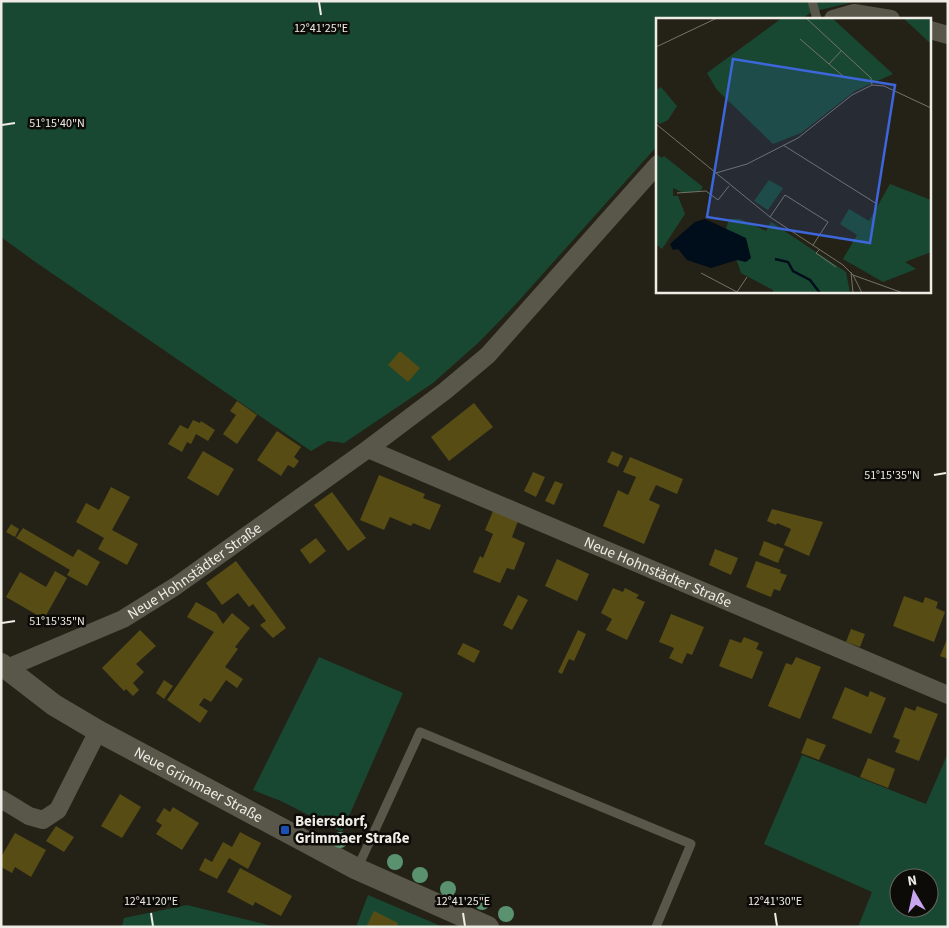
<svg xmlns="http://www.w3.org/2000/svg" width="949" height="928" font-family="'Source Sans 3',sans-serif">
<rect width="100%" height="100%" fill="#242217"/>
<g fill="#194832" fill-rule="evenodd">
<polygon points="1,1 857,1 812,12 801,19 658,19 658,145 515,305 478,343 433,383 344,443 328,441 311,451 34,261 1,237"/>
<polygon points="319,657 403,693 342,832 281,801 253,790"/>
<path d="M948,753V927H858L872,892L764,844L802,755L926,804ZM899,878H929V908H899Z"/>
<polygon points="368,895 443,927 356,927"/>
<polygon points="187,905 276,927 122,927 124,918"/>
</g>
<g fill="#574c14">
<polygon points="400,351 420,368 408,382 388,365"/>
<polygon points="237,401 257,415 237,444 223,434 236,415 230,411"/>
<polygon points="474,403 493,427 449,461 431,437"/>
<polygon points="193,420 200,423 201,421 215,430 208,441 196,434 191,444 187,442 182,452 168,444 180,425 188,429"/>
<polygon points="277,431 301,447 294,457 299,461 294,468 288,465 281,476 257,460"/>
<polygon points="203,451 234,469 218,496 187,478"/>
<polygon points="612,451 623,456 618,467 607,462"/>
<polygon points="630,457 683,479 677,494 656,485 649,500 660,505 644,544 603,526 618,490 628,495 636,477 623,472"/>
<polygon points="533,472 545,477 536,497 524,491"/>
<polygon points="379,475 425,494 423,498 441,505 430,530 413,523 411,526 390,517 384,530 360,520"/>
<polygon points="555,481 563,484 554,505 545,501"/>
<polygon points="111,487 130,497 112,530 138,544 127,565 98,549 104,538 76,522 86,503 99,510"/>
<polygon points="332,492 366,538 348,551 314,505"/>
<polygon points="772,509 823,522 809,556 784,545 791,529 777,523 776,525 767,521"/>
<polygon points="493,511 518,521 512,537 525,543 514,570 507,568 500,583 473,572 480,556 483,558 493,534 485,530"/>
<polygon points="11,524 19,529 15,537 6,532"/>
<polygon points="23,528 73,557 78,549 100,562 87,586 67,575 70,570 16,538"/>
<polygon points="316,538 326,551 310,564 300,550"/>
<polygon points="764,541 784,549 778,563 759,555"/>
<polygon points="715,549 738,558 731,575 709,565"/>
<polygon points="557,559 589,574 577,601 545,586"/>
<polygon points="236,561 286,628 273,638 260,625 266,621 253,604 249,607 238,593 222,605 206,583"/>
<polygon points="756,561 781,570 780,573 787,575 780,591 774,589 771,597 746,587"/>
<polygon points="55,571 67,578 44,619 6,597 20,572 46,587"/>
<polygon points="613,588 623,592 625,588 639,595 636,598 645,602 627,640 606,630 612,619 601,613"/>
<polygon points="518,595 528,600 512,630 503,625"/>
<polygon points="904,596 923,603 925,597 938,602 936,608 945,612 934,642 893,626"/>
<polygon points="196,602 216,613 223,624 232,613 250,628 235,647 238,649 225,667 243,679 237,688 226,680 211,702 204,698 199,705 208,711 200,723 167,700 214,632 187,617"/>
<polygon points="671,614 704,627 692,655 687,653 682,664 669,658 674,648 659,642"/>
<polygon points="851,629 865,634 860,647 846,642"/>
<polygon points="140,630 156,646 136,664 144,672 133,683 139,690 133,696 126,689 124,691 102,668"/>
<polygon points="578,630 586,634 574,661 569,659 562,674 558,672"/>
<polygon points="744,637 759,643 756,649 763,652 752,679 719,666 730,639 741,643"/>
<polygon points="948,637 948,659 940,656"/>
<polygon points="463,643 480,651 474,663 457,654"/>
<polygon points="796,657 821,667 800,719 768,706 786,663 792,665"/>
<polygon points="164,680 173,686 164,699 156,693"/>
<polygon points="845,687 868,697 870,691 886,698 871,734 832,718"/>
<polygon points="917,706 938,714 919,761 895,752 900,740 893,737 905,707 915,711"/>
<polygon points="807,738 826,745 819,760 801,753"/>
<polygon points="868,758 895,769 888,788 860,777"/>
<polygon points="120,794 141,807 122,838 101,826"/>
<polygon points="173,807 199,823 182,850 156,834 162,825 156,821 164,808 170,812"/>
<polygon points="56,826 74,837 64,852 46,841"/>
<polygon points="240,832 261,843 248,869 229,858 217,879 199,870 205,858 212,862 223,842 232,847"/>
<polygon points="15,833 46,850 31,877 15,867 12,873 1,867 1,857"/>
<polygon points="240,868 292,896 281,916 255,902 253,906 227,892"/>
<polygon points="374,911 398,923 397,927 366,927"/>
</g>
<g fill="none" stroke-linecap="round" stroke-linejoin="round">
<g stroke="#59574a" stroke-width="9">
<polyline points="812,1 817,19"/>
<polyline points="357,869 420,732 691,844 656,927"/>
</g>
<g stroke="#59574a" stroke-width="18">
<polyline points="833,19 854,13 891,19"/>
<polyline points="930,30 948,35"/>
<path id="s1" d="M368,449L948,695"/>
<path id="s2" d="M7,668L123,619L176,586L368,449L445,391L488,355L658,164"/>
<polyline points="1,799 29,816 43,820 58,810 98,731"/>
</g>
<path stroke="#59574a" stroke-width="22" id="s3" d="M1,664L54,705L98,731L357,869L488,927"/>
</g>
<g fill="#5a9270">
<circle cx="340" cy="840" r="8"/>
<circle cx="395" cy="862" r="8"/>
<circle cx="420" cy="875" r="8"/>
<circle cx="448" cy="889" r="8"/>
<circle cx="482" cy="902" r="8"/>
<circle cx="506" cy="914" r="8"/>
</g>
<path fill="none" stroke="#eeece5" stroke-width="2" d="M319,2L321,15M2,125L15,123M934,475L946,473M2,623L15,621M151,913L153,926M463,913L465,926M775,913L777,926"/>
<rect fill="#1a4fb4" stroke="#0c0b07" stroke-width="2" x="280" y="825" width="10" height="10" rx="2.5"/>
<g text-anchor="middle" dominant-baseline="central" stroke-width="5" stroke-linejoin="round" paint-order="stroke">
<g font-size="15" fill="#eeece5" stroke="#0c0b07">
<text stroke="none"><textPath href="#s2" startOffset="212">Neue Hohnstädter Straße</textPath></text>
<text stroke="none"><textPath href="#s1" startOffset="315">Neue Hohnstädter Straße</textPath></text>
<text stroke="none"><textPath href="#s3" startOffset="232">Neue Grimmaer Straße</textPath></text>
</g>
<g font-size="15" font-weight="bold" fill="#eeece5" stroke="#0c0b07" text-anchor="start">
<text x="295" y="821">Beiersdorf,<tspan x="295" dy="17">Grimmaer Straße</tspan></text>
</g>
</g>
<g transform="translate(656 18)">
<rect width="275" height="275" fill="#242217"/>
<path d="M126,0H176L237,56L199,73L145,115L117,126L61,72L51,55ZM247,0H275V26L258,10ZM5,69L21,88L12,102L4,106L0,103V72ZM0,136L6,140L8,138L47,169L44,173L28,175L17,170V178H22L29,196L6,231L0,226ZM113,162L127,170L112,192L98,183ZM234,166L275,182V234L249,244L260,251L227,264L187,241L201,217L184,206L193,191L213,203ZM73,201H84L110,213L115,204L190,254L194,275H117V272L85,255L70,211Z" fill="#194832"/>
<path d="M49,201L90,220L95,240L90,244L81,242L55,250L31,242L22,231L17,232L14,226L24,217L39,204Z" fill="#000d1a"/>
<path fill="none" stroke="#000d1a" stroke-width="2.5" d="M119,241L132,244L137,253L154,262L164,275"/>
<path fill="none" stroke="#757369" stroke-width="1" d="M150,0L215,60L216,67M144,21L187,58M0,29L61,0M173,46L185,33M0,106L114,199L187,247L197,257L206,275M127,127L221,186M60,155L91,146L142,120L196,77L216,67L228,68L275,90M21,175L50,173L62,182L73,168M114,199L129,177L172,204L157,227M164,231L160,235L180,249M195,254L197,275M45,255L81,274L91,259M197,257L247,275"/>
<path fill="#3c66da" fill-opacity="0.15" stroke="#3c66da" stroke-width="2.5" d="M77,41L239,67L214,225L51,199Z"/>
<rect width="275" height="275" fill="none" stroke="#eeece5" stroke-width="2.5"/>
</g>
<g font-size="12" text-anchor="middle" fill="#eeece5" stroke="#0c0b07" stroke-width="5" stroke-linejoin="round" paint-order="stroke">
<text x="321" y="32">12°41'25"E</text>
<text x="57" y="127">51°15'40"N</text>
<text x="892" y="479">51°15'35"N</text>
<text x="57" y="625">51°15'35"N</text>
<text x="151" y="905">12°41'20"E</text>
<text x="463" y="905">12°41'25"E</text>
<text x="775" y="905">12°41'30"E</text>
</g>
<rect width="949" height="928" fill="none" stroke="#eeece5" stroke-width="5"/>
<g transform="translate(914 893) rotate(351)"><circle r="24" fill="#0c0b07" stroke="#666560"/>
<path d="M0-4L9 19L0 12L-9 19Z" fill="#c7a6ef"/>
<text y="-8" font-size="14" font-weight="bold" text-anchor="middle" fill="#eeece5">N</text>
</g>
</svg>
